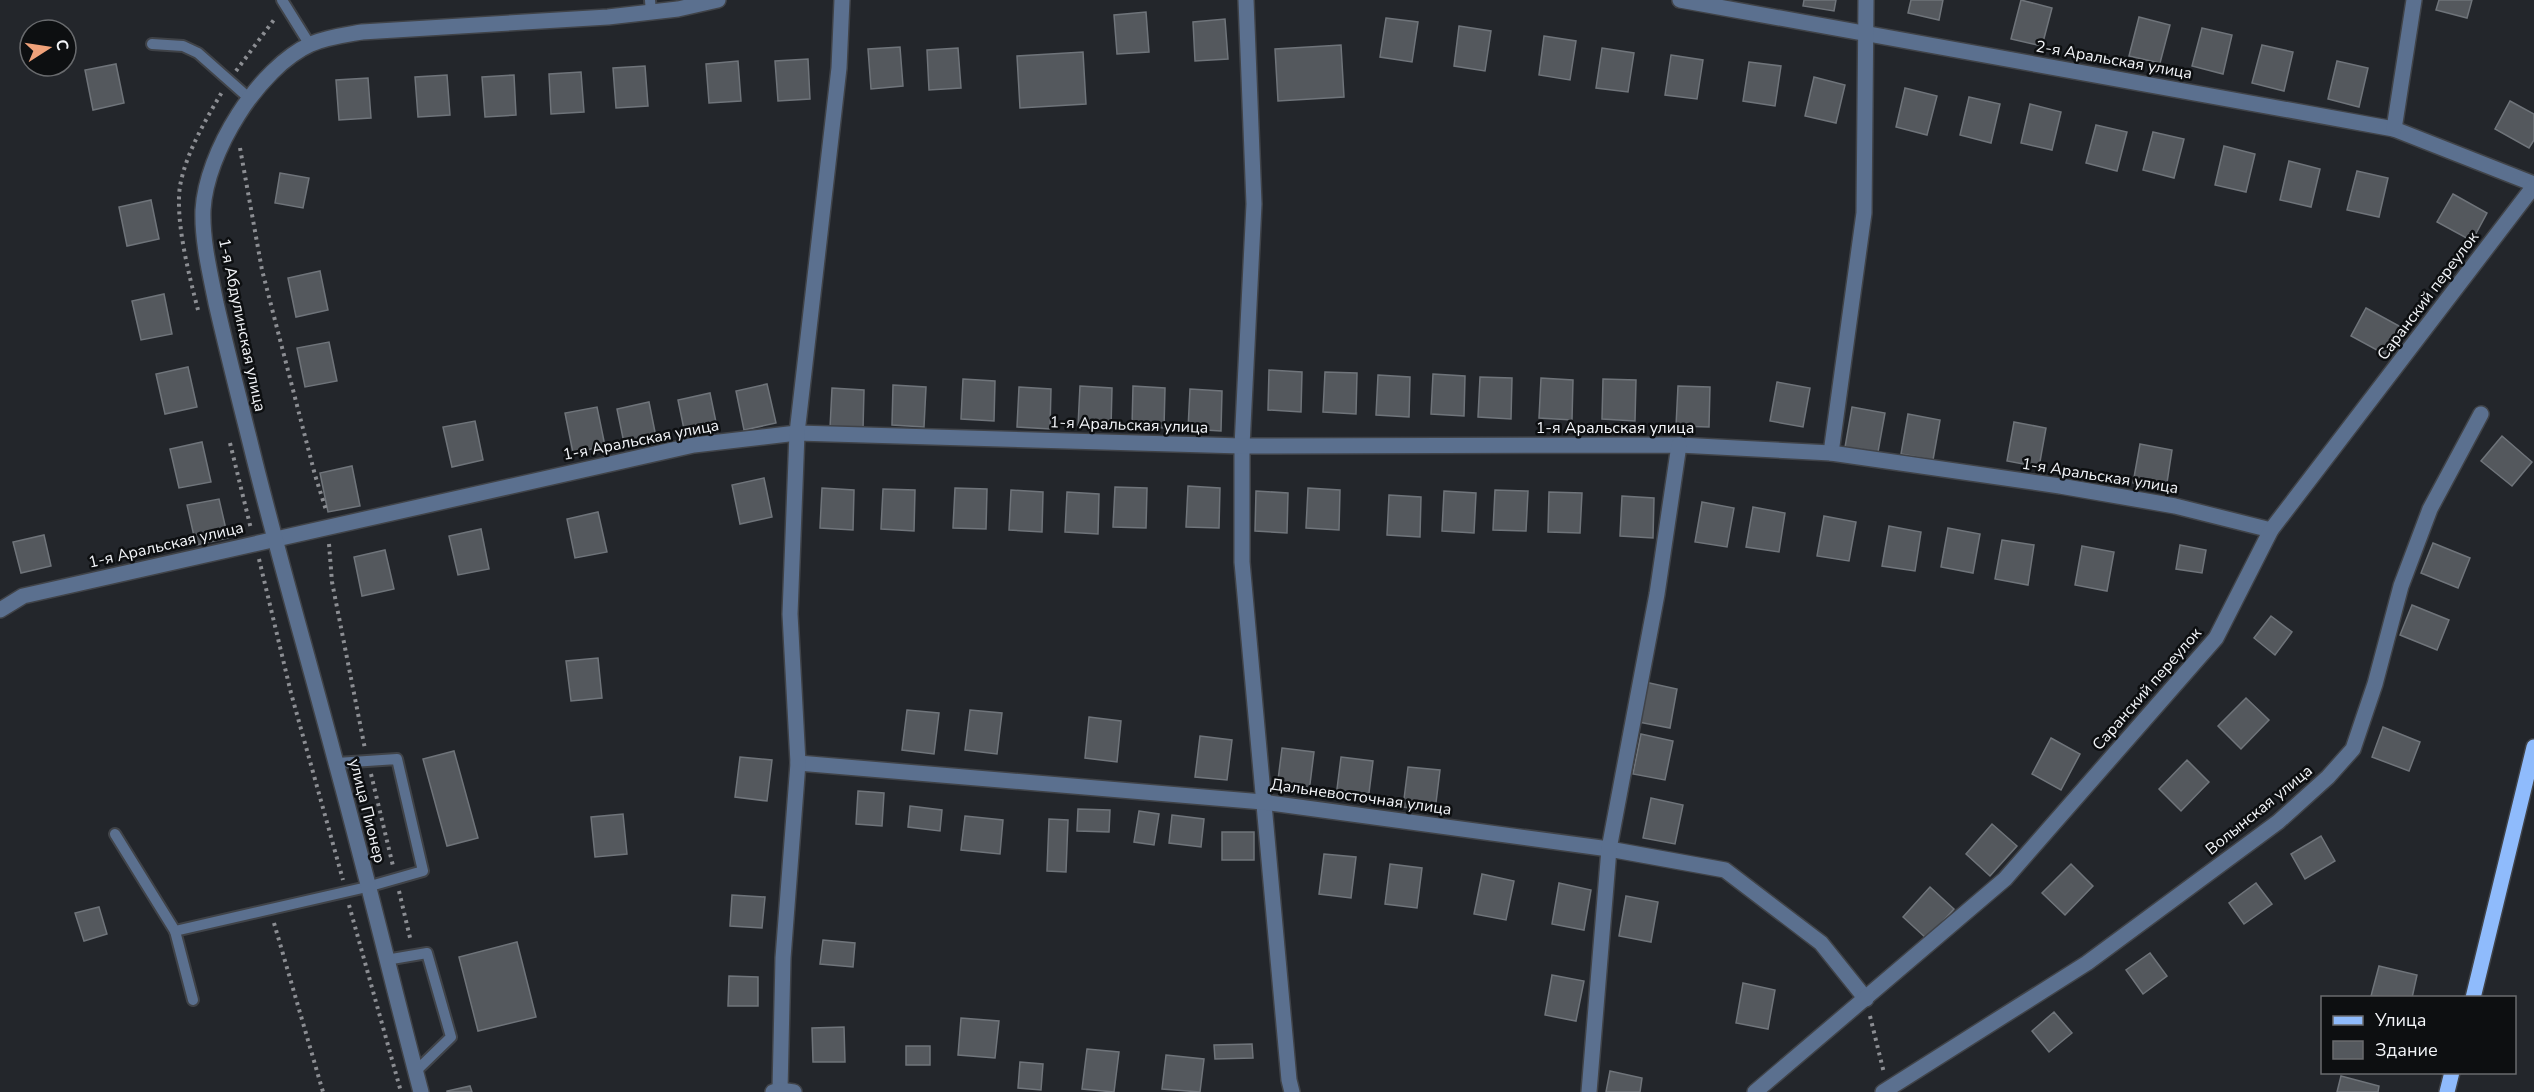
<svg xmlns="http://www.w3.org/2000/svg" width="2534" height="1092" font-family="'Nunito Sans',sans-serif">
<rect width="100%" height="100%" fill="#23262b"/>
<g fill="#54585d" stroke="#6f747a" stroke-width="1.5">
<polygon points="1804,0 1836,0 1834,11 1803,6"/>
<polygon points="1911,0 1943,0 1939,20 1908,13"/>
<polygon points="2021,0 2052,8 2042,46 2011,39"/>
<polygon points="2439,0 2472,0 2467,18 2436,10"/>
<polygon points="1146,12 1149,52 1117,54 1114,15"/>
<polygon points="2139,17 2170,25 2160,63 2129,56"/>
<polygon points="1386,18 1418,22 1412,62 1380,57"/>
<polygon points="1225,19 1228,59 1195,61 1193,22"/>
<polygon points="1459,26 1491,31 1485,71 1454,66"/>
<polygon points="2202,28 2232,35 2223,74 2192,66"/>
<polygon points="1544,36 1576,41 1570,80 1539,75"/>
<polygon points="1341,45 1344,97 1278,101 1275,49"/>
<polygon points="2262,45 2293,52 2284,91 2252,83"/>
<polygon points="900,47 903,86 871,89 868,49"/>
<polygon points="958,48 961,88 929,90 927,50"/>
<polygon points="1602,48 1634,53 1628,92 1596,88"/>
<polygon points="1083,52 1086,104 1020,108 1017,56"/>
<polygon points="1671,55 1703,60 1697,99 1665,95"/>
<polygon points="808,59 810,99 778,101 775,61"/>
<polygon points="738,61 741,101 709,103 706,64"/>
<polygon points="2337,61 2368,68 2359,107 2328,99"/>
<polygon points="1749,62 1781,66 1775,106 1743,101"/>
<polygon points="116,64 124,103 93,110 85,70"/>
<polygon points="645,66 648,106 616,108 613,68"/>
<polygon points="581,72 584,112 551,114 549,74"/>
<polygon points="447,75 450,115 418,117 415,77"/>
<polygon points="514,75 516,115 485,117 482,77"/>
<polygon points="1814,77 1845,85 1836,123 1805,116"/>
<polygon points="368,78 371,118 339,120 336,80"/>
<polygon points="1905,88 1937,96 1927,135 1896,127"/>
<polygon points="1969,97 2000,104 1991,143 1960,135"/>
<polygon points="2510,101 2534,114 2534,140 2529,148 2495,129"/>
<polygon points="2030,104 2061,112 2052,150 2021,143"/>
<polygon points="2096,125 2127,132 2117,171 2086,163"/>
<polygon points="2153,132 2184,139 2174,178 2143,170"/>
<polygon points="2224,146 2255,154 2246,192 2215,185"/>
<polygon points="2289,161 2320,169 2311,207 2280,200"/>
<polygon points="2357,171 2388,178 2379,217 2347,210"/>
<polygon points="280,173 309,178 303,208 275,203"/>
<polygon points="2453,194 2487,213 2472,241 2437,222"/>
<polygon points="151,200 159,239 127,246 119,207"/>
<polygon points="320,271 328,310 296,317 288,278"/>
<polygon points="164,294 172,334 141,340 132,301"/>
<polygon points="2366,308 2401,327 2386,355 2351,336"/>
<polygon points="329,342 337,381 305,387 297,348"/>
<polygon points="188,367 197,407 165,414 156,374"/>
<polygon points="1269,370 1302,372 1301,412 1268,410"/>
<polygon points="1325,372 1357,373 1356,414 1323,412"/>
<polygon points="1433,374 1465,376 1464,416 1431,414"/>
<polygon points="1378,375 1410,377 1409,417 1376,415"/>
<polygon points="1480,377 1512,378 1511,419 1478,417"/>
<polygon points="1541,378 1573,380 1572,420 1539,418"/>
<polygon points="963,379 995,381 994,421 961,419"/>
<polygon points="1603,379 1636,380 1635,421 1602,419"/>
<polygon points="1777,382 1810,388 1803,427 1770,421"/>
<polygon points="767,384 776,423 744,430 736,391"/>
<polygon points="893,385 926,387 924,427 892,425"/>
<polygon points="1080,386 1112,388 1111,428 1078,426"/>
<polygon points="1133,386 1165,388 1164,428 1132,426"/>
<polygon points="1678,386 1710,387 1709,427 1676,426"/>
<polygon points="1019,387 1051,389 1050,429 1017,427"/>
<polygon points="832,388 864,390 863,430 830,428"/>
<polygon points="1190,389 1222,391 1221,431 1188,429"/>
<polygon points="710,393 718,432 686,439 678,400"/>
<polygon points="649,402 657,442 625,448 617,409"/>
<polygon points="597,407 605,446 573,453 565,413"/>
<polygon points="1852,407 1885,413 1878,452 1845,447"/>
<polygon points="1908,414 1940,420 1933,460 1901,454"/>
<polygon points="475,421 483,460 452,467 443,427"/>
<polygon points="2014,422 2046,428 2039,467 2007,461"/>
<polygon points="2502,436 2532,462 2512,486 2481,461"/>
<polygon points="202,442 211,482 179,488 170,449"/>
<polygon points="2140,444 2172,450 2166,489 2133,483"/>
<polygon points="352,466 360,506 328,512 320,473"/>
<polygon points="764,478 772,517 740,524 732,485"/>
<polygon points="1188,486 1220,488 1219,528 1186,527"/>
<polygon points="1115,487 1147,488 1146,528 1113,527"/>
<polygon points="822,488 854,490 853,530 820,528"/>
<polygon points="955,488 987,489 986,529 953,528"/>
<polygon points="1308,488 1340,490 1339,530 1306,528"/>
<polygon points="883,489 915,490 914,531 881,529"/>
<polygon points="1011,490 1043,492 1042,532 1009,530"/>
<polygon points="1495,490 1528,491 1526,531 1493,530"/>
<polygon points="1256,491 1288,493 1287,533 1255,531"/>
<polygon points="1444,491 1476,493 1474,533 1442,531"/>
<polygon points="1067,492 1099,494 1098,534 1065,532"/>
<polygon points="1549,492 1582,493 1580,533 1548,532"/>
<polygon points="1389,495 1421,497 1420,537 1387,535"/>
<polygon points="1622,496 1654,498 1653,538 1620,536"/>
<polygon points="219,499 228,538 196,545 187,505"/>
<polygon points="1702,502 1734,508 1727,547 1695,542"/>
<polygon points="1753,507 1785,513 1779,552 1746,547"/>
<polygon points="598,512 607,552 575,558 567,519"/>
<polygon points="1824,516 1856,522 1849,561 1817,556"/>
<polygon points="1889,526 1921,532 1915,571 1882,566"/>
<polygon points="1948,528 1980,534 1973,573 1941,567"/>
<polygon points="481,529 489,569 458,575 449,536"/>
<polygon points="44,535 51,566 21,573 13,542"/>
<polygon points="2002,540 2034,545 2028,585 1995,579"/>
<polygon points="2433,543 2470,558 2458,588 2421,573"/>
<polygon points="2180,545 2206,550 2202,573 2176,569"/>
<polygon points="2082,546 2114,552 2107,591 2075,585"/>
<polygon points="385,550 394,589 362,596 354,557"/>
<polygon points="2412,605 2449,620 2437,650 2400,635"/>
<polygon points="2271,616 2292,632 2275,655 2254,638"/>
<polygon points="598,658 602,698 571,701 566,661"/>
<polygon points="1645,682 1677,689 1670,728 1638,722"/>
<polygon points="2246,698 2269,720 2241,749 2218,726"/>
<polygon points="907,710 939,713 934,754 902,750"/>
<polygon points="970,710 1002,713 997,754 965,750"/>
<polygon points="1089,717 1121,721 1117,762 1085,758"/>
<polygon points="2383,727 2420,742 2409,771 2372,757"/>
<polygon points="1641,734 1673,741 1665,780 1633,774"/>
<polygon points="1200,736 1232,740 1227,780 1195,777"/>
<polygon points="2051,738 2080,754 2061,790 2032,774"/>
<polygon points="1282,748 1314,752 1309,792 1277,788"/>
<polygon points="454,751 478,838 447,846 423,759"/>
<polygon points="740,757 772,760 767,801 735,797"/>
<polygon points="1341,757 1373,761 1368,801 1336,797"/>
<polygon points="2187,760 2209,782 2181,811 2159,789"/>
<polygon points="1408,767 1440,770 1435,811 1403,807"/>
<polygon points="858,791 884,793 882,826 856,824"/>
<polygon points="1651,798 1683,805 1675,844 1643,838"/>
<polygon points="910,806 942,810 940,831 908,827"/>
<polygon points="1078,809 1110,810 1109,832 1077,831"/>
<polygon points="1139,811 1159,814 1154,845 1134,842"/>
<polygon points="623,814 627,854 595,857 591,817"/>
<polygon points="1172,815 1204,819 1201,847 1169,843"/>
<polygon points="965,816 1003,820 1000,854 961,850"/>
<polygon points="1049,819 1068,820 1066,872 1047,871"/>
<polygon points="1992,824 2017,846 1990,876 1966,854"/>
<rect x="1222" y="832" width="32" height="28"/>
<polygon points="2321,836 2335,861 2305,879 2291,854"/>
<polygon points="1324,854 1356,857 1351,898 1319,894"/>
<polygon points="1390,864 1422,868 1417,908 1385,904"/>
<polygon points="2071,864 2093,886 2065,915 2042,893"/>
<polygon points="1482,874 1514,881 1506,920 1474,914"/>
<polygon points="1559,883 1591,890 1584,930 1552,924"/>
<polygon points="2256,883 2272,904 2244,924 2229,903"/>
<polygon points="1930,887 1954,909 1927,939 1903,917"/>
<polygon points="732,895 765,897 762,928 730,926"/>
<polygon points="1626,896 1658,902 1651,942 1619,936"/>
<polygon points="99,907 107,934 84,941 75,913"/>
<polygon points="823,940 855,943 853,967 820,964"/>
<polygon points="517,942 536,1017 478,1031 459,957"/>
<polygon points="2150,953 2167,976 2143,994 2126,970"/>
<polygon points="2379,966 2417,975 2412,998 2371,996"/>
<polygon points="1552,975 1584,981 1576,1021 1545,1015"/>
<polygon points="729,976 758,977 758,1006 728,1006"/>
<polygon points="1743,983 1775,990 1768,1029 1736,1023"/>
<polygon points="2054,1012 2072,1033 2049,1052 2032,1031"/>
<polygon points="961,1018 999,1021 995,1058 958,1055"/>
<polygon points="844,1027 845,1062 813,1062 812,1028"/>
<polygon points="1252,1044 1253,1058 1215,1059 1214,1045"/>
<rect x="906" y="1046" width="24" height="19"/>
<polygon points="1087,1049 1119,1052 1114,1092 1082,1089"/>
<polygon points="1166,1055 1204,1059 1200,1092 1162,1089"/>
<polygon points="1020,1062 1043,1064 1041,1090 1018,1088"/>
<polygon points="1610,1071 1642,1078 1640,1092 1606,1092"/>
<polygon points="2341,1076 2379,1086 2378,1092 2337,1092"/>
<polygon points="470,1086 472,1092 447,1092 447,1091"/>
</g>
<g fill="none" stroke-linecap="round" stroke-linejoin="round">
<defs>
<g id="service">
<polyline points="282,0 310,45"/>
<polyline points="650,0 651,12"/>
<polyline points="152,44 183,46 198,53 250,99"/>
<polyline points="115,834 175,931 367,887 423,871 397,759 337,763"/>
<polyline points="175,931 193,1000"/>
<polyline points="386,960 427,953 451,1037 416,1071"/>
</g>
<g id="minor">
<polyline points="1246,0 1254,204 1242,446 1242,562 1289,1080 1292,1092"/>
<polyline points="1680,0 2394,129 2534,184"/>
<polyline points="2394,129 2414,0"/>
<polyline points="1831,453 1864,213 1866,0"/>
<polyline points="0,610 23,596 694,445 797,433 1242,446 1679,445 1831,453 2060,486 2175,506 2271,530"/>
<polyline points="798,763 1263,802 1609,849 1725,870 1821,943 1866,999"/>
<polyline points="780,1090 783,958 798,763 790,614 797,433 839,68 842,0"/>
<polyline points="773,1092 780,1090 794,1092"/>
<polyline points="1589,1092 1609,849 1657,594 1679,445"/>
<polyline points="1755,1092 2005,879 2216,638 2271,530 2534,186"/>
<polyline points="1883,1092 2087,963 2278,822 2328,777 2353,749 2375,684 2401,586 2430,509 2481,414"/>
</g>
<path id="tertiary" d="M421,1092C392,982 366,872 336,763C308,657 277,552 251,446C239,398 227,351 216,303C210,273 202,241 203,210C206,153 258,68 311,44C328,37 345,35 362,32L608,17L678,9L718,0"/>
<g id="primary">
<polyline points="2473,998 2534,747"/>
<polyline points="2447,1092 2452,1072"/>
</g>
</defs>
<use href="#service" stroke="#404348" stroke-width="14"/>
<use href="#minor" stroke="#404348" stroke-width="18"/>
<use href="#tertiary" stroke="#404348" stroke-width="18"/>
<use href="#primary" stroke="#404348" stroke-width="18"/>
<g stroke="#8c8e93" stroke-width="4" stroke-dasharray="3 4.5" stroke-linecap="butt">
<polyline points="236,71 276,17"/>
<polyline points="240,148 262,270 315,475 326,510"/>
<path d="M198,310C189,275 175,221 180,186C186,153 205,121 222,92"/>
<polyline points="230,443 251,529"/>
<polyline points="329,544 332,582 365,749"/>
<polyline points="259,559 291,693 343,880"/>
<polyline points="371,774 393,866"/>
<polyline points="399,891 411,942"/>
<polyline points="349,905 401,1092"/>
<polyline points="274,923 323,1092"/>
<polyline points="1870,1016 1884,1073"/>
</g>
<use href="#service" stroke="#5b708f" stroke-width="10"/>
<use href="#minor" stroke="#5b708f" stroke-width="15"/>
<use href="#tertiary" stroke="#5b708f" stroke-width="15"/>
<use href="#primary" stroke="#8fbbfc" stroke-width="15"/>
</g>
<g text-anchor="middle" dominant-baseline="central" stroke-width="5" stroke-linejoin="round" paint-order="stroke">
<g font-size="16" fill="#f3f5f9" stroke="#0d0f11">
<text transform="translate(2114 60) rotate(10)">2-я Аральская улица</text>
<text transform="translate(2428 296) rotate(-53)">Саранский переулок</text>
<text transform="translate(242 325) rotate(78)">1-я Абдулинская улица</text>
<text transform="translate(1129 425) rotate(2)">1-я Аральская улица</text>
<text x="1615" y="428">1-я Аральская улица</text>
<text transform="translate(641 440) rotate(-11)">1-я Аральская улица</text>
<text transform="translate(2100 476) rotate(9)">1-я Аральская улица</text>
<text transform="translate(166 545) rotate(-13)">1-я Аральская улица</text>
<text transform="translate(2147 689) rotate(-49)">Саранский переулок</text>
<text transform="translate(1361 797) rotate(8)">Дальневосточная улица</text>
<text transform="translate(2259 810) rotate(-39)">Волынская улица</text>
<text transform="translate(367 811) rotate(76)">улица Пионер</text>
</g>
</g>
<rect x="2321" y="996" width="195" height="78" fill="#0d0f11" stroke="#696b6e" stroke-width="1.5"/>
<rect x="2333" y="1016" width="30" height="9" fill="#8fbbfc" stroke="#696b6e" stroke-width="1.5"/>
<text x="2375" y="1026" font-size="18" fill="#f3f5f9">Улица</text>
<rect x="2333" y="1041" width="30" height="18" fill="#54585d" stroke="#696b6e" stroke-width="1.5"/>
<text x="2375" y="1056" font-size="18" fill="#f3f5f9">Здание</text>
<g transform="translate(48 48) rotate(78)"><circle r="28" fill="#0d0f11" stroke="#696b6e" stroke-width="1.5"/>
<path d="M0-4.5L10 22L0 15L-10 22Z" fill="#f0a27a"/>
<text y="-9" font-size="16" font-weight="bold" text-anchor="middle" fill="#f3f5f9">С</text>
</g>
</svg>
